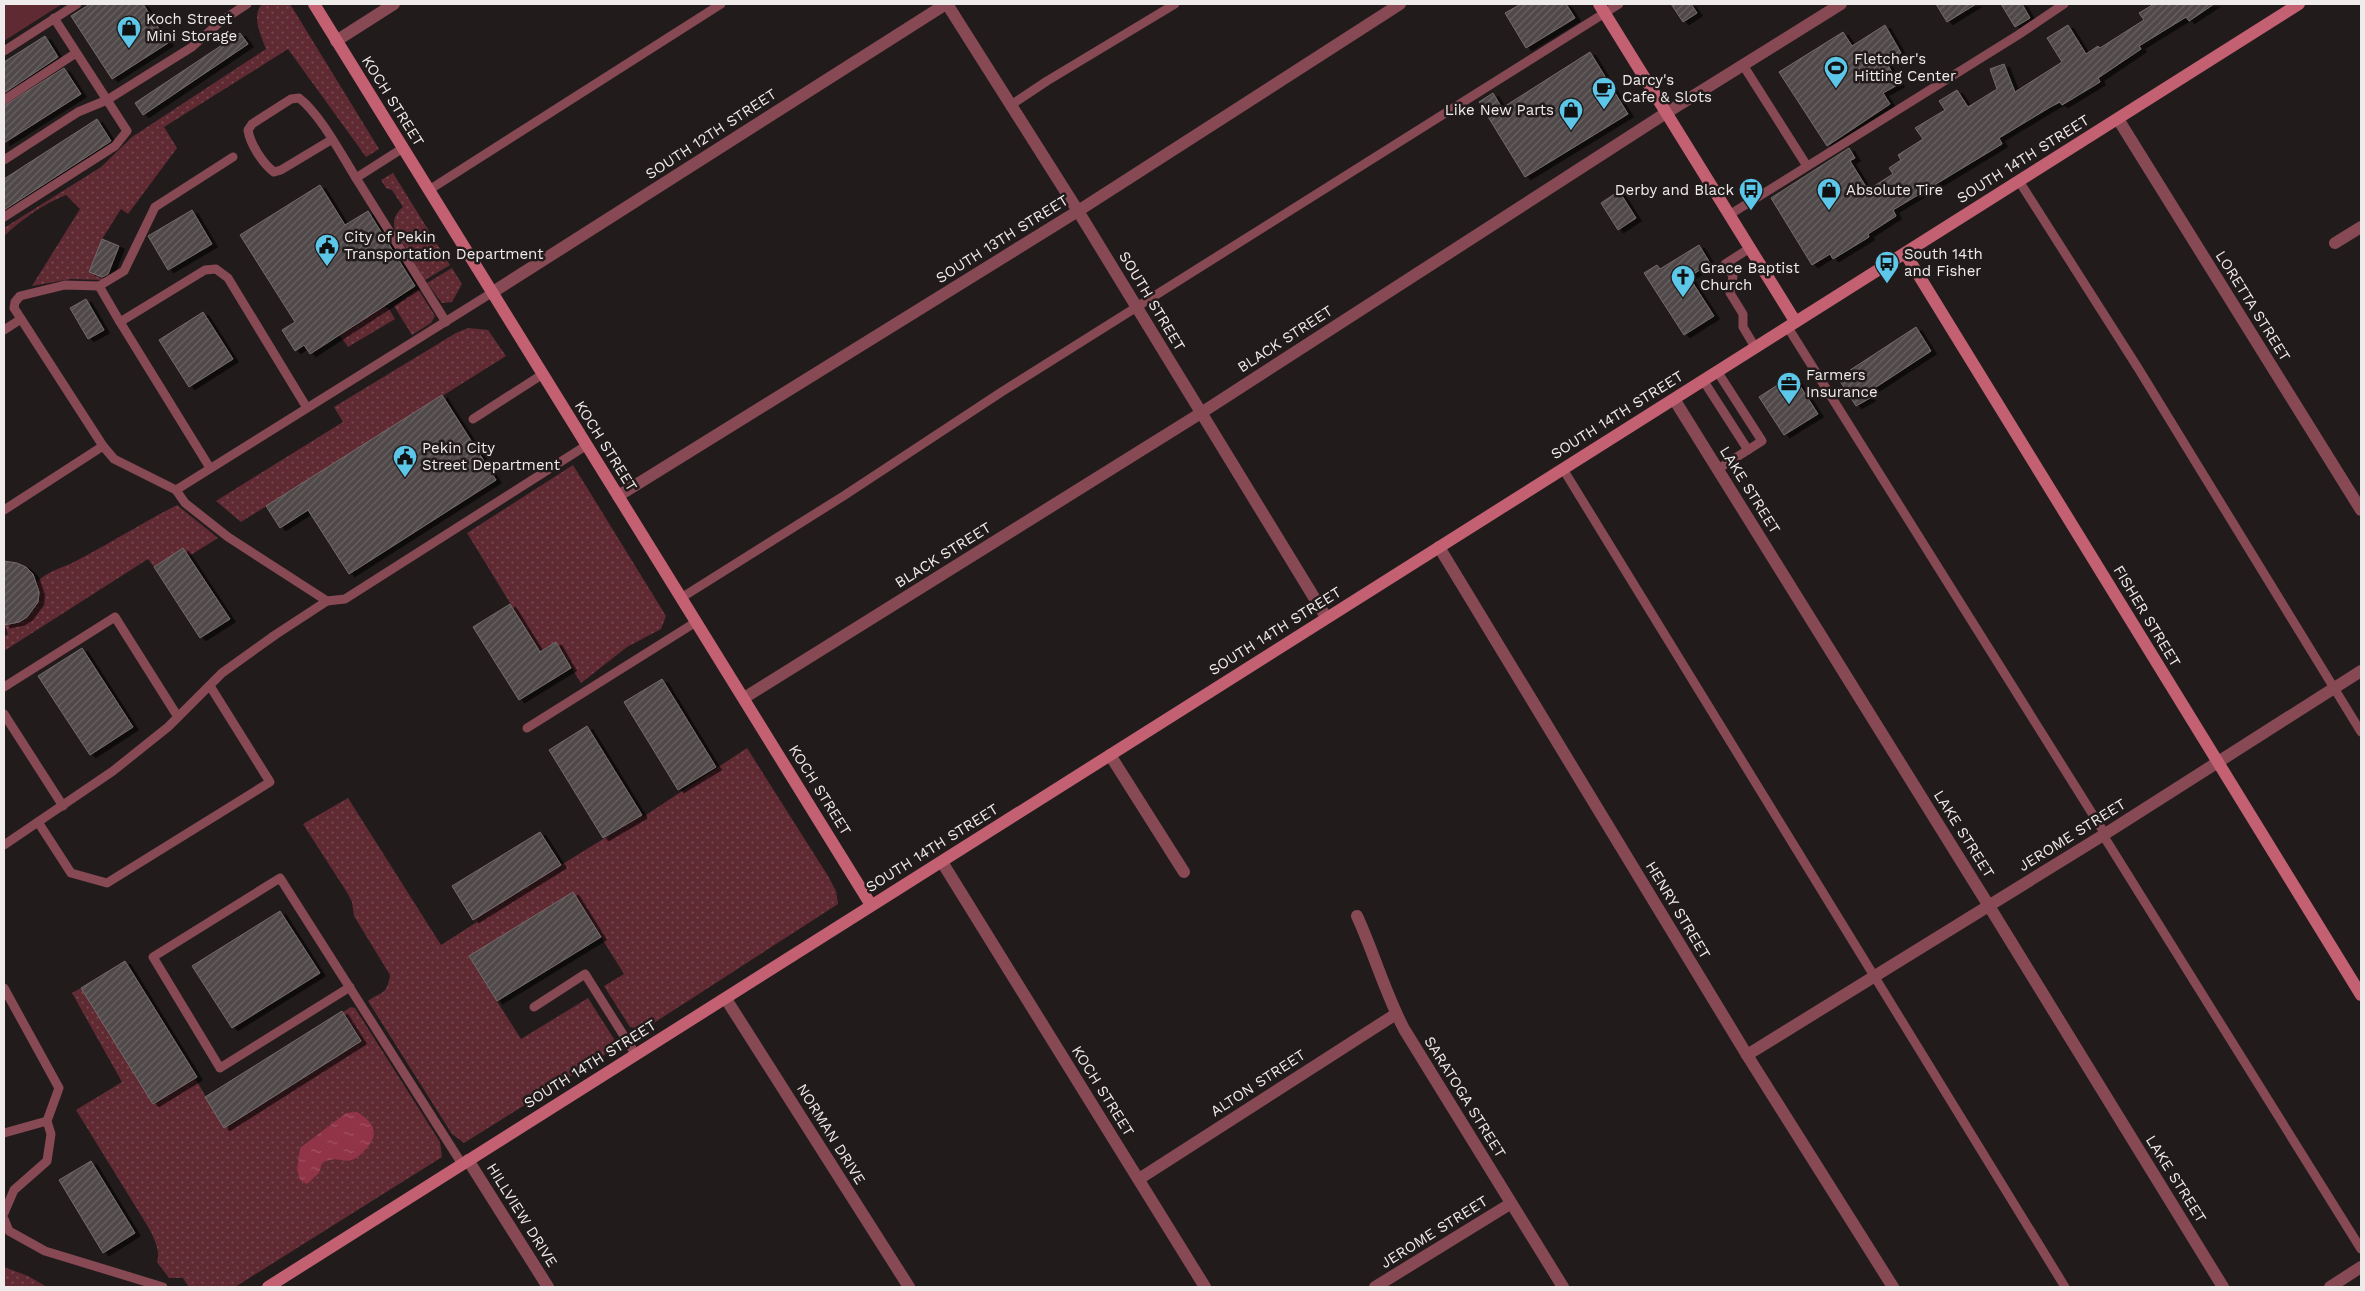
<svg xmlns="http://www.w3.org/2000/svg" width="2365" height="1291" font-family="'Work Sans',sans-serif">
<defs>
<pattern id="grass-dots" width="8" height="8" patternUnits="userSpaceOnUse" patternTransform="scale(1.25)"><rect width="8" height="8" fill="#602a33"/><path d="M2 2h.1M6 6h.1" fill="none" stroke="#774951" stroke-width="1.8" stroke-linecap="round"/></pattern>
<pattern id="water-ripples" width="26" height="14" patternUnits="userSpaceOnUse" patternTransform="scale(1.25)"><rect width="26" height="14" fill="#913447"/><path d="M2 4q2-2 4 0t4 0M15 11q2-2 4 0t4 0" fill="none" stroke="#a15262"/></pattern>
<pattern id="building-hatch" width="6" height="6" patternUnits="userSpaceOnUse" patternTransform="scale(1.25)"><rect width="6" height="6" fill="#504849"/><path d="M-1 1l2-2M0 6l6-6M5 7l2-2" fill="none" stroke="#6a6363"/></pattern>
<filter id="shadow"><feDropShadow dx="5.5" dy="3" stdDeviation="0" flood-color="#0009"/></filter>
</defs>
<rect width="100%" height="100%" fill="#221b1c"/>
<g fill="url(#grass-dots)" fill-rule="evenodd">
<path d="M262,4H290L379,149L366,157L288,49L164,127L177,148L128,214L121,209L102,239L89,271L104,278L103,280L71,279L32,286L80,209L66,195C43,204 22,219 4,236V228L101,167L132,137L266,49C261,35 251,16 262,4Z"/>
<path d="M393,173L450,265L425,280L395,230C392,220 396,213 403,207L392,190L386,188L381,180Z"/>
<polygon points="452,268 462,284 452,302 442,303 427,283"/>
<polygon points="418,289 435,316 431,323 412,335 394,306"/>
<polygon points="383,306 389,309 395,319 348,347 339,334"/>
<polygon points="468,328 488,330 506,356 241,522 216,501 343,422 334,407 456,333"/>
<polygon points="573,465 666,616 661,629 627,647 581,683 556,643 540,652 467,533"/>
<path d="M177,505L218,538L189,556L183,548L154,567L148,559L4,651V637L8,634L4,623C29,626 42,604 37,582C46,572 62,568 74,562C109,544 142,523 177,505Z"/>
<path d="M747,748L828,876L836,891L838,904L643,1030L630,1027L604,986L624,974L573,892L469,957L521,1039L588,998L614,1039L609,1052L464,1143L452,1134L368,1001C382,991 387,995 390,975L354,916L352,902L348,894L303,824L348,798L441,945L477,922L475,918L642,815L643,817Z"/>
<path d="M81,988L153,1104L195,1078L224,1128L361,1041L343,1012L351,1007L355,1008L440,1142L442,1157L235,1287H189L183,1278H169L157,1262C161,1251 153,1235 147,1225L76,1110L122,1082L72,993ZM375,1128L352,1160L332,1158L322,1163Z"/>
<polygon points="4,1267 28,1276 47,1287 4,1287"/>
</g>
<polygon fill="#602a33" points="4,4 62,4 4,41"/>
<path fill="url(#water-ripples)" d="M357,1112C372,1121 381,1132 367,1148C363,1152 358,1158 352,1160C340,1163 338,1155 322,1163L319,1173L307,1184L300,1180L297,1169L300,1148L346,1113Z"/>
<g fill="url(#building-hatch)" stroke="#756b6c" filter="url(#shadow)">
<polygon points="90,4 143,4 168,43 112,79 71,16"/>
<polygon points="1521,4 1566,4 1575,18 1526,48 1505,13"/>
<polygon points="1671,4 1691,4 1697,13 1683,22"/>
<polygon points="1936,4 1976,4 1947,22"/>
<polygon points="2001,4 2022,4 2030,18 2015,27"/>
<polygon points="2154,4 2214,4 2189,21 2186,17 2139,46 2141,49 2098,78 2100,82 2062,105 2060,102 2052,106 1999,138 2002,144 1893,210 1896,216 1868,234 1869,237 1833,259 1830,254 1812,265 1771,198 1849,148 1855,158 1850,161 1868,190 1893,174 1889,168 1901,160 1898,155 1923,139 1915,128 1945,110 1939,101 1957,90 1968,107 1997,89 1990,69 2004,64 2015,92 2062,62 2047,38 2068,25 2086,54 2098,46 2100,48 2144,20 2139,13"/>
<polygon points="1885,25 1901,53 1886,62 1899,84 1883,93 1890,104 1827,146 1779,72 1843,32 1852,46"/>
<polygon points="240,33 248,44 143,115 135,103"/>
<polygon points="45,36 58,57 4,93 4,62"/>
<polygon points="1590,52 1628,114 1525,177 1479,102 1493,93 1502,108"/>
<polygon points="64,68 81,94 4,143 4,106"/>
<polygon points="97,119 111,141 4,210 4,179"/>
<polygon points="320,185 345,225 368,211 415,286 310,354 304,345 295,351 282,330 295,322 240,235"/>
<polygon points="1619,191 1636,218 1618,230 1601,203"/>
<polygon points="192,210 212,244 168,270 148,236"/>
<polygon points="102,239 119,246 108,274 102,277 89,272"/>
<polygon points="1699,245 1710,263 1689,277 1714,316 1684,335 1644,273 1657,265 1660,269"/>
<polygon points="86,299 104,330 88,339 70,308"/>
<polygon points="203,312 233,359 189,387 159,340"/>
<polygon points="1916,327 1931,351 1867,393 1870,398 1856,406 1838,378"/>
<polygon points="1793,375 1818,414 1784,435 1759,397"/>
<polygon points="442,395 496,480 349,574 308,510 280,528 266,506"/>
<polygon points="183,548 230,619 200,638 154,567"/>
<polygon points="4,561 17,563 26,567 33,574 39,592 38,602 27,617 19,622 4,625"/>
<polygon points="510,604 540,652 556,642 571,668 519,700 473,627"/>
<polygon points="82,648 133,727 90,755 38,676"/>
<polygon points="662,679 716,767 678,790 624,702"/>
<polygon points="587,726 642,815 603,838 549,750"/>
<polygon points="540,832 561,865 473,920 452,886"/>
<polygon points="573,892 601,937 497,1001 469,956"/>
<polygon points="280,911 320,973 232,1028 192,966"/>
<polygon points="125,961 197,1077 153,1104 81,988"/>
<polygon points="342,1011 361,1041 224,1128 205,1097"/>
<polygon points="91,1161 135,1233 103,1253 59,1180"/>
</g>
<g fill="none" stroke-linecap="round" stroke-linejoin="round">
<g stroke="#874953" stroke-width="9">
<polyline points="4,51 77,4"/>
<polyline points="1743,65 1807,166"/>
<polyline points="4,100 76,53"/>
<polyline points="1011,105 1047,81 1175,4"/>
<path d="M331,140L281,170L274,172C263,164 250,144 248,130L252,124L291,99L299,98C320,114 341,154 356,178"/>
<polyline points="403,148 356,178 446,322"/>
<polyline points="4,160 78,112 107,100 192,47 220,22 247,4"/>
<polyline points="2019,181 2138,368 2361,732"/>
<polyline points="429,190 721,4"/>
<polyline points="1729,215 2018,35 2064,4"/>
<polyline points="4,217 115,146 127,131 54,18"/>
<polyline points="1750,248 1725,264 1733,276 1730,293 1743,314 1743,327 1755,347"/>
<polyline points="99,286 65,285 20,296 15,302 14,308 103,446 114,459 176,490 185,503 228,537 327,601"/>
<polyline points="120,322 99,286 124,271 155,207 233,157"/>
<polyline points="1787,326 2105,834"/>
<polyline points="4,330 21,319"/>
<polyline points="1717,371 1762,441 1718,469"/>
<polyline points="1703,380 1748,450"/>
<polyline points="473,419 543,374"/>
<polyline points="210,468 120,322 205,270 216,269 228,278 307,408"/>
<polyline points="1563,469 2065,1287"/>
<polyline points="176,490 493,292"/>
<polyline points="4,510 103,446"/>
<polyline points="681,598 845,495 1003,391 1619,4"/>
<polyline points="4,687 115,617 178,717"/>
<polyline points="4,714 63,806"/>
<polyline points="527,728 696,622"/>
<polyline points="38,822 71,873 107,883 270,782 210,686"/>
<polyline points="2103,835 2361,1249"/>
<polyline points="4,845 113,771 168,727 222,673 275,635 327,601 345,599 587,445"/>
<polyline points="350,987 220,1068 153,957 280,878 462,1164"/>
<polyline points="4,988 59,1088 47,1121 51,1134 47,1161 14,1190 4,1213"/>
<polyline points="534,1007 585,974 636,1055"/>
<polyline points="4,1133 47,1121"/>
<polyline points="4,1219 9,1231 45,1251 163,1287"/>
</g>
<g stroke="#874953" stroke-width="12">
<polyline points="947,4 1078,211 1326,617"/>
<polyline points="336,41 394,4"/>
<polyline points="2118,119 2361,510"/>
<polyline points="2335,243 2361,227"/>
<polyline points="493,292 946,4"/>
<polyline points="1674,399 1989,906 2223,1287"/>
<polyline points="618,496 1078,211 1400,4"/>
<polyline points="1439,547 1747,1055 1893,1287"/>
<polyline points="744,698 1201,413 1666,113 1841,4"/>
<polyline points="1110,755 1184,872"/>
<polyline points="942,862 1205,1287"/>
<path d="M1357,916C1374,953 1385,993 1404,1029L1563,1287"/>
<polyline points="726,999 909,1287"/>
<polyline points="1747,1055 2105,834 2361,671"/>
<polyline points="468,1160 548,1287"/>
<polyline points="1139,1179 1396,1014"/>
<polyline points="1375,1287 1510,1204"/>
<polyline points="2330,1287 2361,1267"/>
</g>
<g stroke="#c36071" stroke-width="12">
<polyline points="314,4 871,905"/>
<polyline points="1599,4 1795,321"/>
<polyline points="1905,253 2361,995"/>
<polyline points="268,1287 2299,4"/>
</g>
</g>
<defs>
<symbol id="shop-pin" viewBox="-11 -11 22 30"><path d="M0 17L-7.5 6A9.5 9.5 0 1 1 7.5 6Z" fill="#5cc7e8" stroke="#221b1c"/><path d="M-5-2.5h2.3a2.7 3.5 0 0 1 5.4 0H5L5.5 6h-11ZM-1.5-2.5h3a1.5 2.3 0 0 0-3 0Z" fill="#111"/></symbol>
<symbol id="stadium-pin" viewBox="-11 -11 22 30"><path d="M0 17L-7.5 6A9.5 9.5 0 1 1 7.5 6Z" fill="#5cc7e8" stroke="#221b1c"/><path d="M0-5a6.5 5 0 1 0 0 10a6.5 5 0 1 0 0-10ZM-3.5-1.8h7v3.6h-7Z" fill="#111"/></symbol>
<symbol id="cafe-pin" viewBox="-11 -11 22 30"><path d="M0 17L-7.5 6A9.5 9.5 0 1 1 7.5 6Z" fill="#5cc7e8" stroke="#221b1c"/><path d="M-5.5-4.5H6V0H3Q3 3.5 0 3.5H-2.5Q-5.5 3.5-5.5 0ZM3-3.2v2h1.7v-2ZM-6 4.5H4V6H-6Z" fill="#111"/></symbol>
<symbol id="bus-pin" viewBox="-11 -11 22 30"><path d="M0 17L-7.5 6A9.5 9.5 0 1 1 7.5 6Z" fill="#5cc7e8" stroke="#221b1c"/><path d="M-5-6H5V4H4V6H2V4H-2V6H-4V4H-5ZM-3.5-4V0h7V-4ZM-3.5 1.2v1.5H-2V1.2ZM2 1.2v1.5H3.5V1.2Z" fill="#111"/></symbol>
<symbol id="civic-pin" viewBox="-11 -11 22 30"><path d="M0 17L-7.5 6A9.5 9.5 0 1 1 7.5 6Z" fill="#5cc7e8" stroke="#221b1c"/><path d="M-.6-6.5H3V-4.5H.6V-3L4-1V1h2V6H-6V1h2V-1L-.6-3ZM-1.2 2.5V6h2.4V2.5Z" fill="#111"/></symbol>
<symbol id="church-pin" viewBox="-11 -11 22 30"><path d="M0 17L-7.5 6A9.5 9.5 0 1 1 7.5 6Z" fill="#5cc7e8" stroke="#221b1c"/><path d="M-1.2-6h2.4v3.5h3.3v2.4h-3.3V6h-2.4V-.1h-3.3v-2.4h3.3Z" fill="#111"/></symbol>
<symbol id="office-pin" viewBox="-11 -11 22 30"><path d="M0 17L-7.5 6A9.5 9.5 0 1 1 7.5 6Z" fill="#5cc7e8" stroke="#221b1c"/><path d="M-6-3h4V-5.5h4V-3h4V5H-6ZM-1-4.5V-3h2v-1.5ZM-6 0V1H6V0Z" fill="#111"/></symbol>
</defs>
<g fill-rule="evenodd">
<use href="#shop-pin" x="115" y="14" width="28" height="38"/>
<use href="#stadium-pin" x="1822" y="54" width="28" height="38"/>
<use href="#cafe-pin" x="1590" y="75" width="28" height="38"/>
<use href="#shop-pin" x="1557" y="96" width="28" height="38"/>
<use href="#bus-pin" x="1737" y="176" width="28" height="38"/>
<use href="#shop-pin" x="1815" y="176" width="28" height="38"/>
<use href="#civic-pin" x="313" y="232" width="28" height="38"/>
<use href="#bus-pin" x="1873" y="249" width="28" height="38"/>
<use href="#church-pin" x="1669" y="263" width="28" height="38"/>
<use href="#office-pin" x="1775" y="370" width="28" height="38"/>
<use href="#civic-pin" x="391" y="443" width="28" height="38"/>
</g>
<g text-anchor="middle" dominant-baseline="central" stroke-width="5" stroke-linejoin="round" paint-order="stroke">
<g font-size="15" fill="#f0ebeb" stroke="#221b1c" text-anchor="start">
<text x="146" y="19">Koch Street<tspan x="146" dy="17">Mini Storage</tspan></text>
<text x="1854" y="59">Fletcher's<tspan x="1854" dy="17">Hitting Center</tspan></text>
<text x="1622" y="80">Darcy's<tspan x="1622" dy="17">Cafe &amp; Slots</tspan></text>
<text x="1554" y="110" text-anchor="end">Like New Parts</text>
<text x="1734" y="190" text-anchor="end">Derby and Black</text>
<text x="1846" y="190">Absolute Tire</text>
<text x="344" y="237">City of Pekin<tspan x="344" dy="17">Transportation Department</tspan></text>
<text x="1904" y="254">South 14th<tspan x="1904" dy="17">and Fisher</tspan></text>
<text x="1700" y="268">Grace Baptist<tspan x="1700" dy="17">Church</tspan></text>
<text x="1806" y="375">Farmers<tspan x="1806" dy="17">Insurance</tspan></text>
<text x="422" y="448">Pekin City<tspan x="422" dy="17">Street Department</tspan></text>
</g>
<g font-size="15" fill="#f0ebeb" stroke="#221b1c">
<text transform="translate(393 101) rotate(58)">KOCH STREET</text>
<text transform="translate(711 134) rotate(-33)">SOUTH 12TH STREET</text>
<text transform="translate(2023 159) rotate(-32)">SOUTH 14TH STREET</text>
<text transform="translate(1002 239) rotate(-32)">SOUTH 13TH STREET</text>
<text transform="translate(1152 301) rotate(59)">SOUTH STREET</text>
<text transform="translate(2253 306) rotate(58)">LORETTA STREET</text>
<text transform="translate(1285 339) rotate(-33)">BLACK STREET</text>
<text transform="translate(1617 415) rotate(-32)">SOUTH 14TH STREET</text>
<text transform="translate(606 446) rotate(58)">KOCH STREET</text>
<text transform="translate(1750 490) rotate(58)">LAKE STREET</text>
<text transform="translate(943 555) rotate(-32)">BLACK STREET</text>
<text transform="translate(2147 616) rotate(59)">FISHER STREET</text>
<text transform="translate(1275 631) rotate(-32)">SOUTH 14TH STREET</text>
<text transform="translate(820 790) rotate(58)">KOCH STREET</text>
<text transform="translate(1964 834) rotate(58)">LAKE STREET</text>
<text transform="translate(2072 835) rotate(-32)">JEROME STREET</text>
<text transform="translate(932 848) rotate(-32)">SOUTH 14TH STREET</text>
<text transform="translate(1678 910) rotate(59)">HENRY STREET</text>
<text transform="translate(590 1064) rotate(-32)">SOUTH 14TH STREET</text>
<text transform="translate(1258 1083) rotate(-33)">ALTON STREET</text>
<text transform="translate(1103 1091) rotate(58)">KOCH STREET</text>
<text transform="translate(1465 1097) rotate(58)">SARATOGA STREET</text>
<text transform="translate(831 1134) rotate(58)">NORMAN DRIVE</text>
<text transform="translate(2176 1179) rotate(58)">LAKE STREET</text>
<text transform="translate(522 1215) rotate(58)">HILLVIEW DRIVE</text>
<text transform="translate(1434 1232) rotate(-32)">JEROME STREET</text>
</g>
</g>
<rect width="2365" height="1291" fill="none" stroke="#f0ebeb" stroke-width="10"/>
</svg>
